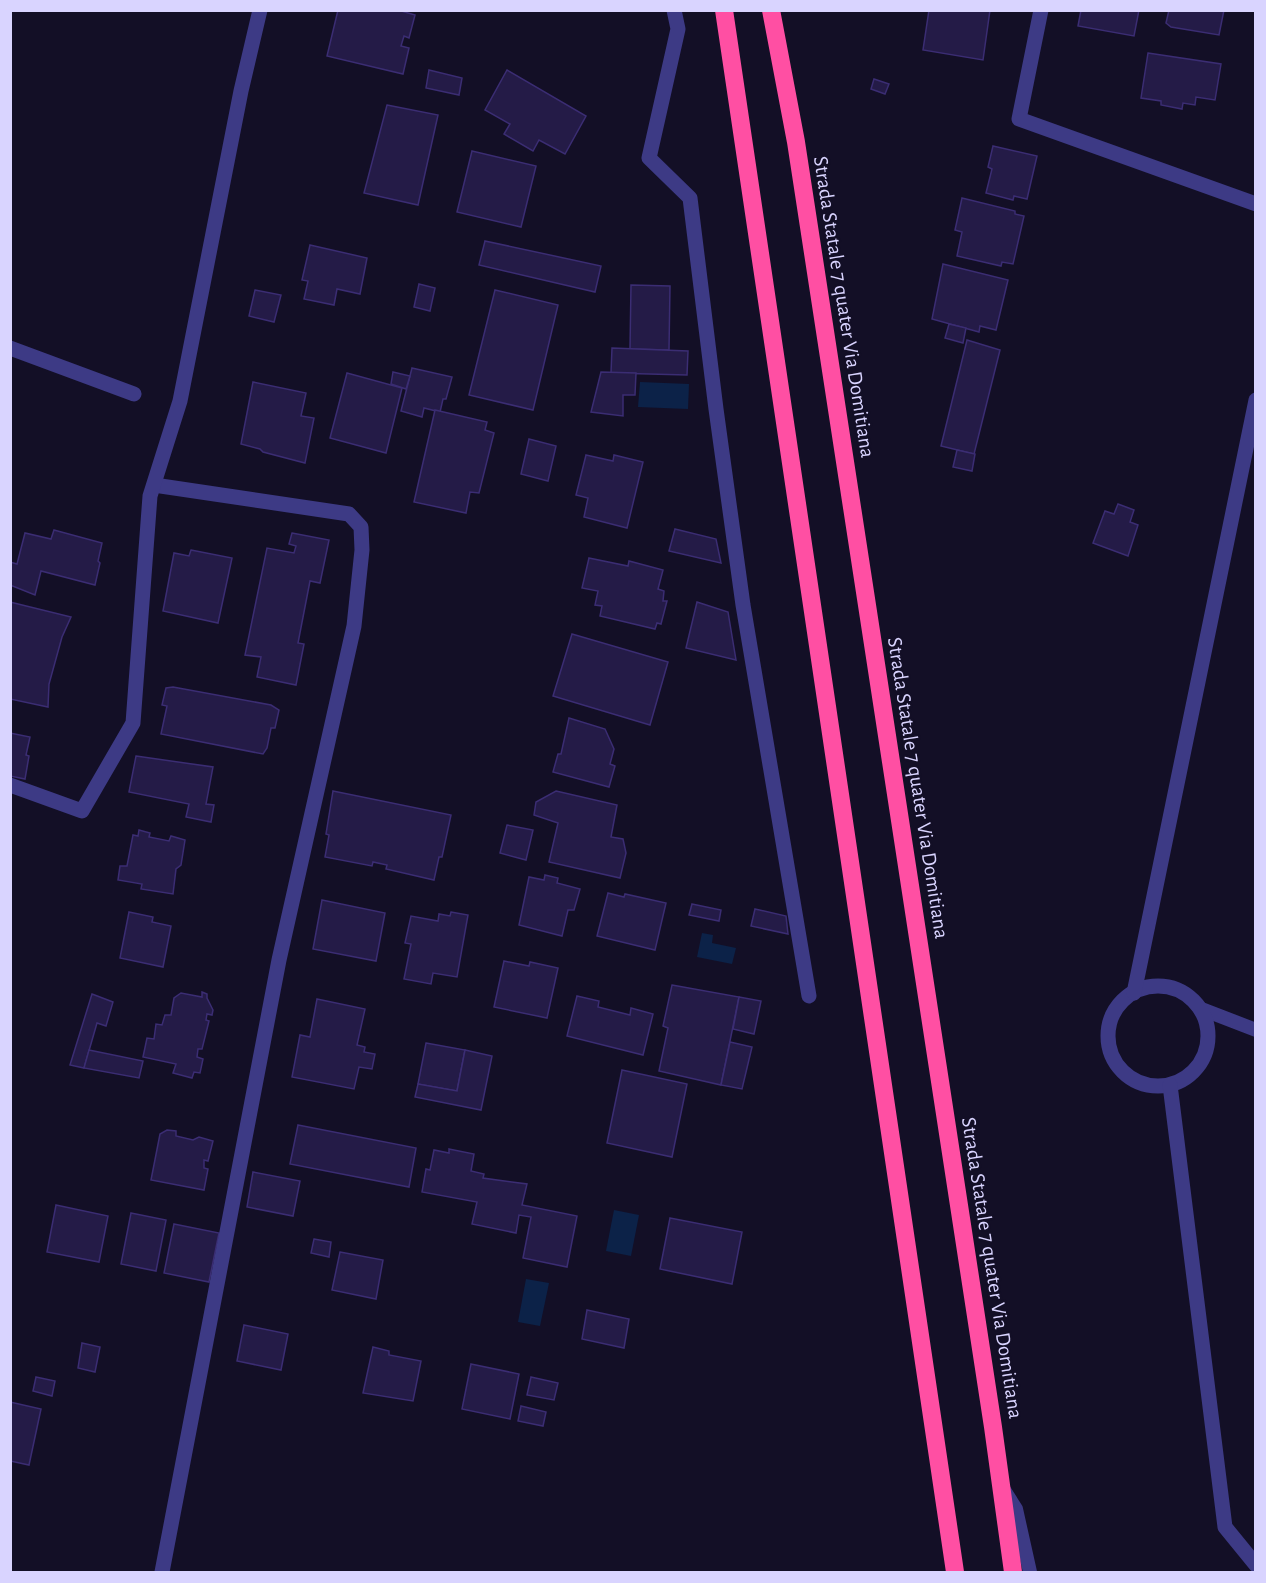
<svg xmlns="http://www.w3.org/2000/svg" width="1266" height="1583" font-family="'Alegreya Sans',sans-serif">
<rect width="100%" height="100%" fill="#130f26"/>
<g fill="#0c2248">
<polygon points="640,382 689,384 688,409 638,407"/>
<polygon points="702,933 713,935 712,943 736,948 732,964 697,957"/>
<polygon points="614,1210 639,1215 631,1256 606,1251"/>
<polygon points="526,1279 549,1283 540,1326 518,1322"/>
</g>
<g fill="#241b47" stroke="#3b2d73" stroke-width="1.5">
<polygon points="338,10 398,10 415,15 409,38 404,36 401,46 409,48 403,74 327,56"/>
<polygon points="929,10 990,10 983,60 923,50"/>
<polygon points="1081,10 1139,10 1134,36 1078,26"/>
<polygon points="1169,10 1224,10 1219,35 1171,27 1166,23"/>
<polygon points="1148,53 1221,64 1215,100 1196,97 1195,105 1183,103 1182,109 1161,105 1161,101 1141,98"/>
<polygon points="429,70 462,78 459,95 426,88"/>
<polygon points="507,70 586,116 565,154 539,140 533,151 504,134 510,124 485,110"/>
<polygon points="874,79 889,84 885,94 871,89"/>
<polygon points="387,105 438,115 418,205 364,193"/>
<polygon points="993,146 1037,156 1027,199 1014,196 1013,200 986,193 992,169 988,167"/>
<polygon points="472,151 536,166 521,227 457,212"/>
<polygon points="962,198 1015,211 1015,214 1024,216 1013,264 1002,262 1001,266 957,256 962,232 955,230"/>
<polygon points="485,241 601,266 595,292 479,265"/>
<polygon points="310,245 367,258 360,294 337,289 334,305 304,299 308,281 302,280"/>
<polygon points="943,264 1008,280 996,330 980,326 979,332 932,319"/>
<polygon points="419,284 435,288 430,311 414,307"/>
<polygon points="631,285 670,286 669,350 630,349"/>
<polygon points="255,290 281,295 274,322 249,316"/>
<polygon points="495,290 558,305 533,410 469,395"/>
<polygon points="949,324 966,328 963,343 945,338"/>
<polygon points="967,340 1000,350 974,454 941,446"/>
<polygon points="612,348 688,351 687,375 611,373"/>
<polygon points="412,368 452,377 446,399 443,399 440,412 424,408 422,417 401,411"/>
<polygon points="393,372 410,376 406,389 391,384"/>
<polygon points="601,372 636,373 635,395 623,395 623,416 591,412"/>
<polygon points="347,373 402,388 386,453 330,438"/>
<polygon points="253,382 306,393 301,416 314,418 305,463 263,452 260,449 241,444"/>
<polygon points="435,410 487,422 485,430 494,433 479,493 470,492 466,513 414,502"/>
<polygon points="529,439 556,446 548,481 521,474"/>
<polygon points="957,450 975,454 972,471 953,467"/>
<polygon points="586,455 613,461 614,455 643,462 627,528 584,517 588,498 576,495"/>
<polygon points="1118,504 1134,510 1130,522 1138,525 1128,556 1093,543 1105,511 1114,514"/>
<polygon points="675,529 716,539 721,563 669,551"/>
<polygon points="54,530 102,543 98,561 100,563 95,585 41,571 35,595 10,585 10,562 17,564 25,533 51,539"/>
<polygon points="292,533 329,540 320,583 310,581 298,643 304,644 296,685 257,677 261,657 245,655 267,548 294,553 296,546 289,544"/>
<polygon points="191,550 232,558 218,623 163,611 174,553 189,556"/>
<polygon points="589,558 628,566 629,561 663,570 658,589 664,591 663,601 667,601 661,624 657,623 655,629 600,616 602,606 595,605 598,591 582,588"/>
<polygon points="10,602 71,617 62,637 49,684 48,707 10,699"/>
<polygon points="697,602 728,612 736,660 686,648"/>
<polygon points="572,634 668,662 650,725 553,696"/>
<polygon points="173,687 271,705 279,710 275,728 271,728 267,748 263,754 161,734 167,706 162,705 166,688"/>
<polygon points="569,718 605,729 614,749 610,764 615,766 609,787 553,772 558,754 561,754"/>
<polygon points="10,733 30,737 26,755 29,756 25,779 10,776"/>
<polygon points="136,756 213,767 206,804 214,805 211,822 186,817 189,804 129,792"/>
<polygon points="333,791 451,815 442,857 439,857 434,880 386,869 387,865 373,862 372,866 325,857 329,835 326,834"/>
<polygon points="556,791 617,805 611,837 623,839 626,853 620,878 549,862 558,823 534,815 536,802"/>
<polygon points="507,825 533,830 526,860 500,853"/>
<polygon points="139,830 150,833 149,837 169,841 171,836 185,840 181,865 176,869 173,894 141,889 142,884 118,880 120,866 127,866 133,835 138,836"/>
<polygon points="545,875 558,878 557,883 580,889 574,910 568,910 562,936 519,925 529,877 544,880"/>
<polygon points="608,893 624,897 625,894 666,903 655,950 597,936"/>
<polygon points="322,900 385,913 376,961 313,949"/>
<polygon points="692,904 721,910 719,921 689,915"/>
<polygon points="755,909 786,916 788,934 751,926"/>
<polygon points="129,912 153,917 152,922 171,926 163,967 120,958"/>
<polygon points="451,912 468,915 457,977 433,973 431,984 404,979 411,944 405,943 411,916 438,921 439,914 450,916"/>
<polygon points="504,961 529,966 530,962 558,968 547,1018 494,1007"/>
<polygon points="672,985 739,997 721,1085 659,1071 668,1028 663,1026"/>
<polygon points="202,992 207,994 207,998 213,1010 212,1015 207,1014 206,1020 209,1021 202,1049 198,1049 197,1057 203,1059 200,1073 194,1072 192,1078 173,1073 176,1064 143,1057 147,1038 154,1039 156,1024 162,1025 165,1015 171,1015 174,998 181,993 202,997"/>
<polygon points="92,994 113,1002 106,1026 97,1023 84,1068 70,1065"/>
<polygon points="577,996 599,1001 598,1007 630,1015 631,1008 653,1014 643,1055 567,1036"/>
<polygon points="739,997 761,1001 754,1034 733,1029"/>
<polygon points="317,999 365,1009 357,1045 365,1047 364,1052 375,1054 372,1069 359,1067 354,1089 292,1077 300,1035 310,1037"/>
<polygon points="730,1042 752,1047 742,1089 721,1085"/>
<polygon points="426,1043 465,1050 457,1091 418,1084"/>
<polygon points="89,1050 143,1061 139,1078 84,1068"/>
<polygon points="465,1050 492,1056 481,1110 415,1097 418,1084 457,1091"/>
<polygon points="622,1070 687,1084 672,1157 607,1143"/>
<polygon points="298,1125 416,1148 409,1187 290,1164"/>
<polygon points="167,1130 176,1131 176,1136 193,1140 199,1137 213,1141 208,1161 204,1160 204,1168 208,1169 204,1190 151,1180 160,1134"/>
<polygon points="449,1149 474,1154 471,1171 484,1174 483,1178 527,1184 522,1205 577,1216 567,1267 523,1258 531,1217 519,1215 516,1233 472,1224 477,1202 422,1192 426,1169 430,1170 434,1150 449,1153"/>
<polygon points="253,1172 300,1181 293,1216 247,1207"/>
<polygon points="56,1205 108,1216 99,1262 47,1252"/>
<polygon points="131,1213 166,1220 156,1271 121,1264"/>
<polygon points="670,1218 742,1232 732,1284 660,1269"/>
<polygon points="174,1224 219,1233 209,1282 164,1273"/>
<polygon points="314,1239 331,1242 329,1257 311,1253"/>
<polygon points="340,1252 383,1260 376,1299 332,1290"/>
<polygon points="587,1310 629,1319 624,1348 582,1339"/>
<polygon points="244,1325 288,1334 281,1370 237,1361"/>
<polygon points="82,1343 100,1347 95,1372 78,1368"/>
<polygon points="373,1347 389,1351 389,1355 421,1361 413,1401 363,1393"/>
<polygon points="471,1364 519,1374 510,1419 462,1409"/>
<polygon points="36,1377 55,1381 52,1396 33,1391"/>
<polygon points="531,1377 558,1383 554,1400 527,1395"/>
<polygon points="10,1402 41,1409 29,1465 10,1461"/>
<polygon points="521,1406 546,1412 543,1426 518,1421"/>
</g>
<g fill="none" stroke-linecap="round" stroke-linejoin="round">
<g stroke="#3d3a85" stroke-width="14">
<polyline points="1199,1008 1256,1030"/>
<polyline points="1004,1490 1016,1509 1030,1572"/>
</g>
<g stroke="#3d3a85" stroke-width="15">
<polyline points="674,10 678,29 649,158 690,198 716,409 743,605 809,996"/>
<polyline points="1041,10 1019,119 1256,204"/>
<polyline points="10,348 134,394"/>
<polyline points="154,485 349,514 361,527 362,550 354,626 279,960 162,1572"/>
<polyline points="10,785 82,811 133,723 150,496 180,401 241,91 260,10"/>
<circle cx="1158" cy="1036" r="50"/>
<polyline points="1134,993 1256,400"/>
<polyline points="1170,1085 1225,1527 1256,1565"/>
</g>
<g stroke="#ff4fa3" stroke-width="18">
<polyline points="724,10 955,1572"/>
<polyline points="771,10 796,142 993,1427 1013,1572"/>
</g>
</g>
<g text-anchor="middle" dominant-baseline="central" stroke-width="4.5" stroke-linejoin="round" paint-order="stroke">
<g font-size="21" fill="#d9d4ff" stroke="#130f26">
<text transform="translate(844 307) rotate(81)">Strada Statale 7 quater Via Domitiana</text>
<text transform="translate(918 788) rotate(81)">Strada Statale 7 quater Via Domitiana</text>
<text transform="translate(992 1268) rotate(81)">Strada Statale 7 quater Via Domitiana</text>
</g>
</g>
<rect width="1266" height="1583" fill="none" stroke="#d9d4ff" stroke-width="24"/>
</svg>
